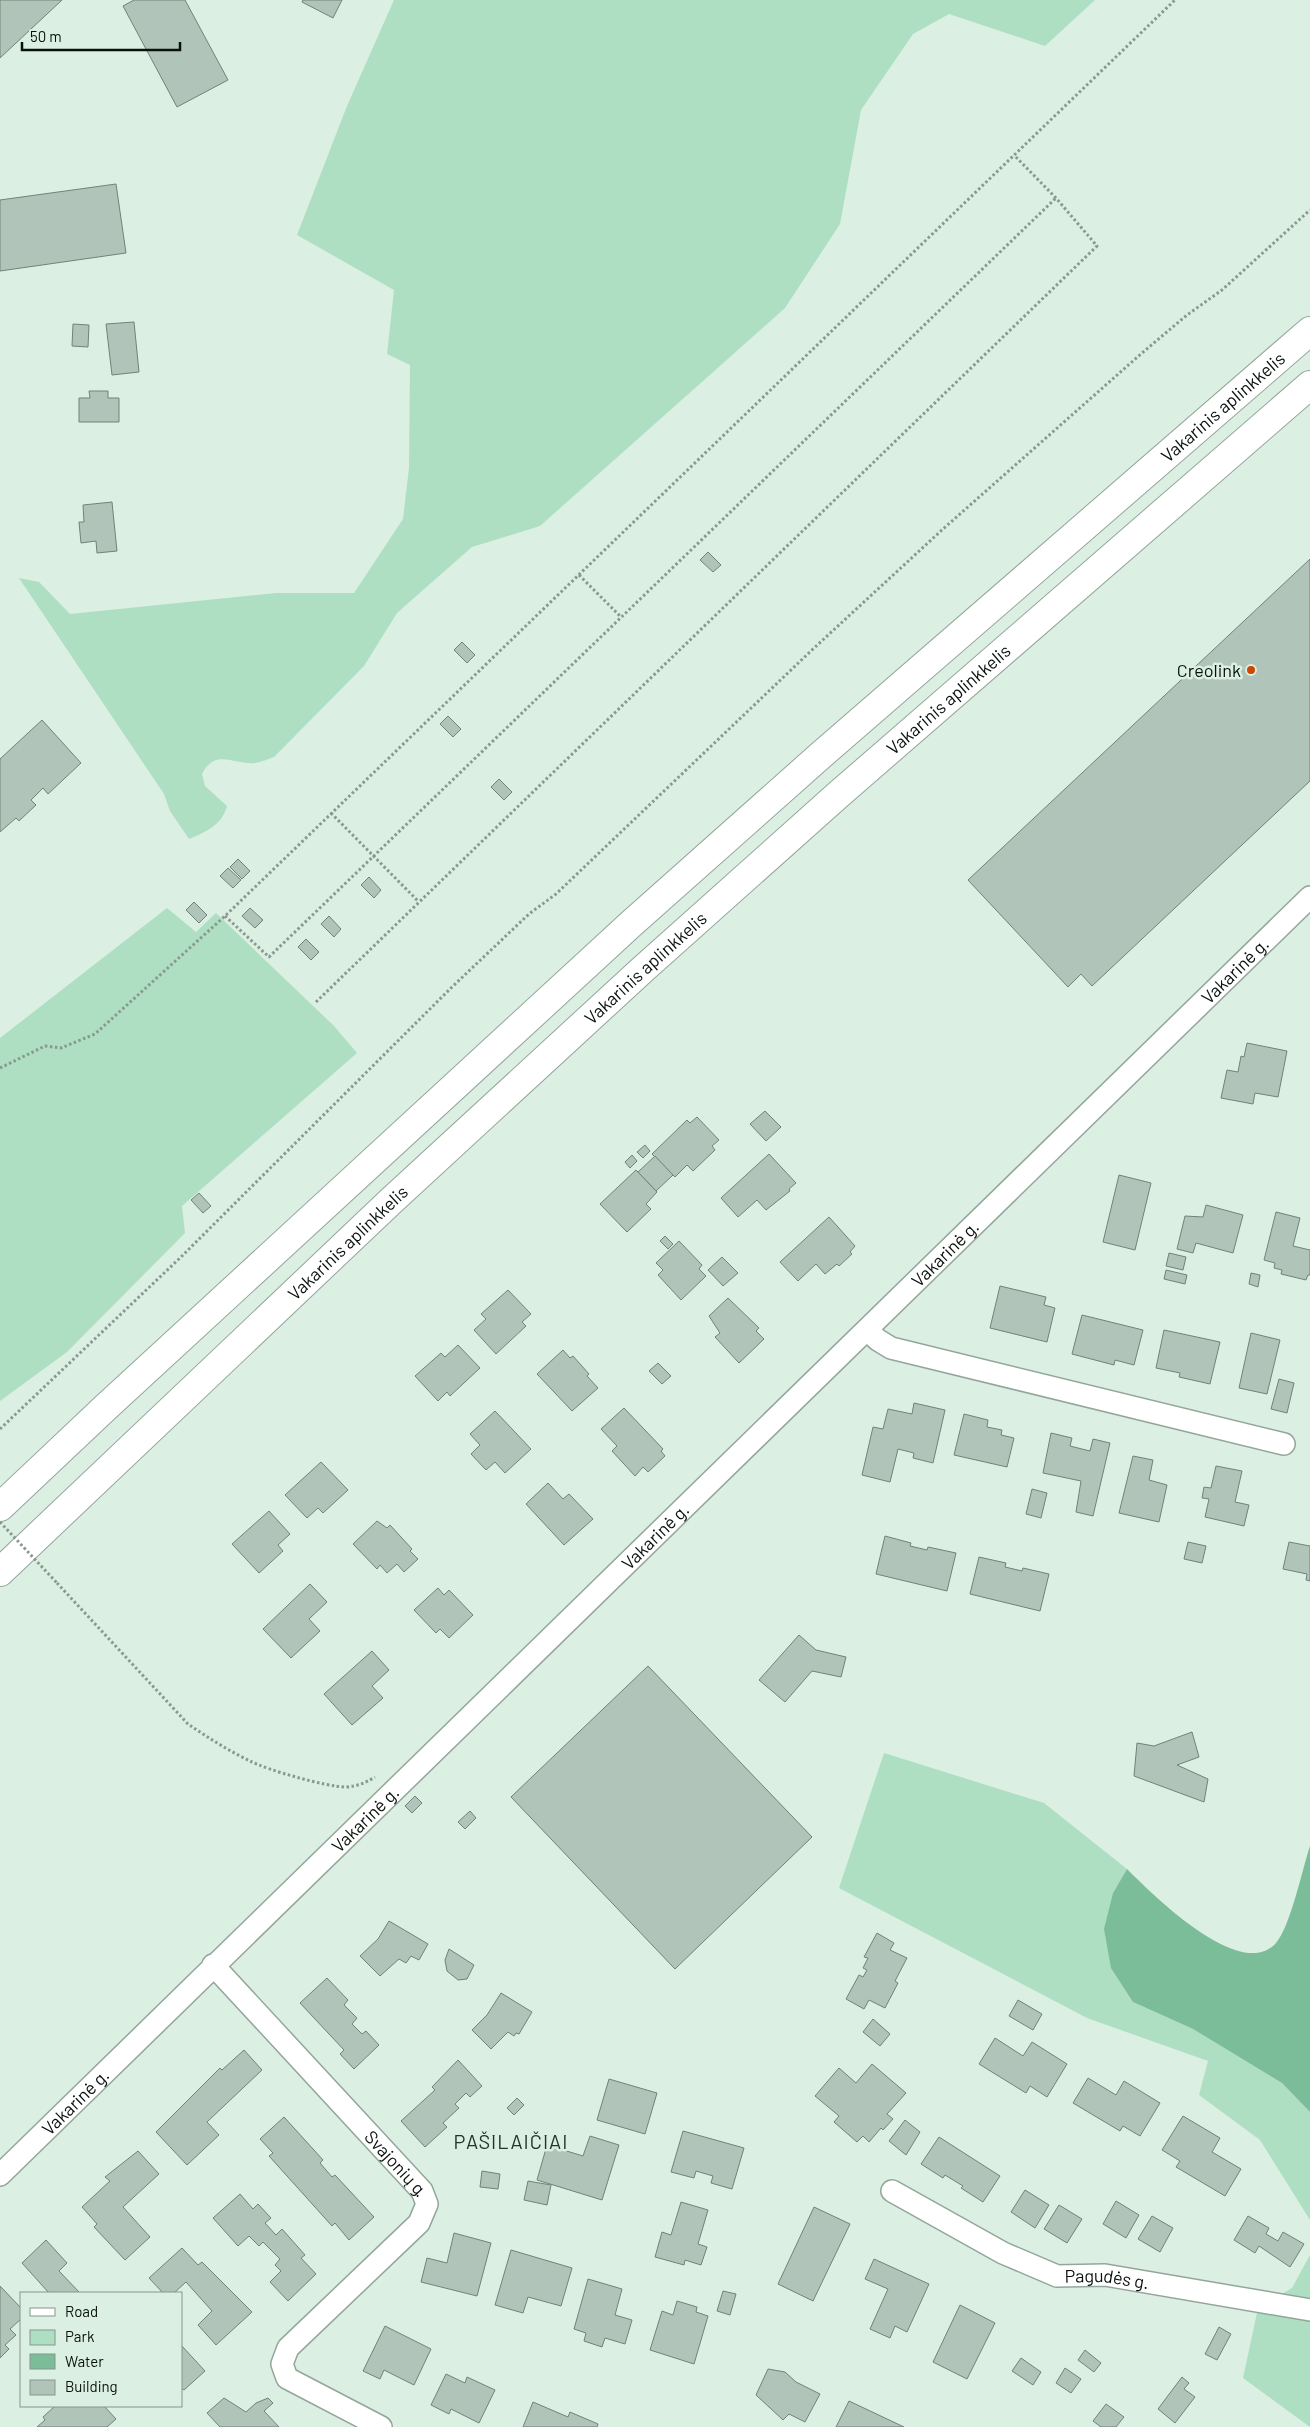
<svg xmlns="http://www.w3.org/2000/svg" width="1310" height="2427" font-family="Barlow,sans-serif">
<rect width="100%" height="100%" fill="#dbefe3"/>
<g fill="#aedfc3">
<path d="M394,0H1095L1045,46L949,14L913,34L861,110L840,224L785,308L540,526L472,547L397,613L364,666L274,757C268,759 261,762 255,763C233,765 215,748 202,774L205,786L227,806C222,825 206,832 189,839L170,811L164,794L19,578L39,582L70,614L276,593H354L403,519L409,468L410,365L387,354L394,290L297,235L347,106Z"/>
<polygon points="167,908 196,932 216,913 334,1026 357,1053 182,1206 185,1233 67,1352 0,1401 0,1038"/>
<polygon points="884,1753 1044,1803 1127,1869 1113,1893 1133,2002 1193,2029 1282,2083 1310,2112 1310,2220 1260,2140 1199,2095 1208,2061 1087,2018 839,1888"/>
<polygon points="1310,2255 1310,2427 1243,2378 1258,2308 1292,2288"/>
</g>
<path fill="#7bbc99" d="M1310,1846V2112L1282,2083L1193,2029L1133,2002L1111,1968L1104,1929L1113,1893L1127,1869C1151,1893 1241,1983 1276,1943C1291,1925 1302,1870 1310,1846Z"/>
<g fill="#b1c4b9" stroke="#718379">
<polygon points="0,0 62,0 0,58"/>
<polygon points="134,0 185,0 228,80 177,107 123,6"/>
<polygon points="303,0 342,0 333,18 302,2"/>
<polygon points="116,184 126,253 0,271 0,200"/>
<polygon points="134,322 139,372 112,375 106,324"/>
<polygon points="73,324 89,325 88,347 72,346"/>
<polygon points="89,391 108,391 108,398 119,398 119,422 79,422 79,398 90,398"/>
<polygon points="112,502 117,551 97,553 96,541 81,543 79,522 84,522 83,505"/>
<polygon points="708,552 721,565 713,572 700,560"/>
<polygon points="1310,559 1310,781 1092,986 1081,974 1068,987 968,880"/>
<polygon points="462,642 475,655 467,663 454,650"/>
<polygon points="448,716 461,729 453,737 440,724"/>
<polygon points="42,720 81,763 48,794 43,788 31,800 36,805 19,821 16,818 0,832 0,759"/>
<polygon points="499,779 512,792 504,800 491,787"/>
<polygon points="238,859 250,871 242,879 230,867"/>
<polygon points="228,868 241,880 233,888 220,876"/>
<polygon points="369,877 381,890 374,898 361,885"/>
<polygon points="194,902 207,915 199,923 186,910"/>
<polygon points="250,908 263,920 255,928 242,916"/>
<polygon points="329,916 341,929 334,937 321,924"/>
<polygon points="306,939 319,952 311,960 298,947"/>
<polygon points="1247,1043 1287,1051 1278,1097 1255,1093 1253,1104 1221,1098 1227,1070 1238,1072 1241,1056 1244,1057"/>
<polygon points="765,1111 781,1127 766,1141 750,1124"/>
<polygon points="697,1117 719,1140 712,1146 715,1150 693,1171 687,1165 675,1177 652,1154 687,1120 690,1123"/>
<polygon points="645,1145 650,1151 643,1158 637,1152"/>
<polygon points="769,1154 796,1183 789,1189 790,1191 766,1210 757,1200 738,1217 721,1198"/>
<polygon points="632,1155 637,1161 630,1168 625,1162"/>
<polygon points="655,1156 673,1175 656,1191 638,1172"/>
<polygon points="636,1170 657,1192 646,1204 651,1209 627,1232 600,1204"/>
<polygon points="1119,1175 1151,1183 1135,1250 1103,1242"/>
<polygon points="199,1193 211,1206 203,1213 191,1200"/>
<polygon points="1206,1205 1243,1215 1233,1253 1196,1243 1193,1253 1177,1249 1185,1216 1203,1217"/>
<polygon points="1276,1212 1300,1218 1293,1246 1310,1250 1310,1275 1308,1275 1306,1280 1281,1274 1282,1270 1274,1268 1275,1263 1264,1260"/>
<polygon points="829,1217 855,1246 850,1252 852,1254 839,1266 837,1264 825,1274 816,1264 798,1281 780,1262"/>
<polygon points="665,1236 673,1244 668,1249 660,1241"/>
<polygon points="679,1241 702,1265 699,1269 706,1276 681,1300 658,1275 663,1270 656,1263"/>
<polygon points="1169,1253 1186,1257 1183,1270 1166,1266"/>
<polygon points="722,1257 738,1273 723,1286 708,1270"/>
<polygon points="1166,1270 1187,1275 1185,1284 1164,1279"/>
<polygon points="1251,1273 1260,1275 1258,1287 1249,1284"/>
<polygon points="1000,1286 1046,1297 1044,1305 1055,1308 1047,1342 990,1328"/>
<polygon points="508,1290 531,1314 522,1322 526,1326 496,1354 474,1330 486,1319 481,1314"/>
<polygon points="728,1298 759,1328 756,1331 764,1339 739,1363 715,1337 720,1333 709,1316"/>
<polygon points="1082,1315 1143,1330 1134,1365 1115,1360 1114,1365 1072,1354"/>
<polygon points="1164,1330 1220,1342 1210,1384 1179,1377 1180,1373 1156,1368"/>
<polygon points="1251,1333 1280,1340 1267,1394 1239,1388"/>
<polygon points="458,1345 480,1368 450,1396 447,1392 438,1401 415,1376 441,1353 445,1357"/>
<polygon points="563,1350 570,1358 573,1356 589,1374 587,1376 598,1388 572,1411 537,1374"/>
<polygon points="658,1363 671,1376 662,1384 649,1371"/>
<polygon points="1279,1379 1294,1383 1287,1413 1271,1409"/>
<polygon points="914,1403 945,1410 933,1463 913,1458 914,1453 898,1449 890,1482 862,1475 873,1427 883,1429 888,1409 912,1414"/>
<polygon points="624,1408 663,1449 661,1451 665,1456 648,1472 643,1467 635,1476 612,1451 617,1446 601,1429"/>
<polygon points="495,1411 531,1449 505,1473 495,1462 486,1470 471,1454 480,1445 470,1434"/>
<polygon points="964,1414 988,1420 987,1427 1002,1430 1001,1435 1014,1438 1007,1467 954,1455"/>
<polygon points="1051,1433 1072,1438 1070,1446 1090,1451 1093,1439 1110,1443 1093,1516 1076,1512 1081,1481 1043,1473"/>
<polygon points="1133,1456 1153,1460 1149,1480 1167,1485 1159,1522 1119,1513"/>
<polygon points="321,1462 348,1490 323,1513 318,1508 307,1518 285,1495"/>
<polygon points="1216,1466 1242,1471 1235,1502 1249,1505 1244,1526 1205,1517 1209,1499 1202,1498 1204,1487 1211,1488"/>
<polygon points="548,1483 563,1499 569,1494 593,1519 564,1545 526,1504"/>
<polygon points="1032,1489 1047,1493 1041,1518 1026,1514"/>
<polygon points="269,1511 290,1534 278,1545 283,1551 259,1573 232,1544"/>
<polygon points="377,1521 387,1528 390,1525 412,1549 410,1551 418,1559 404,1572 397,1564 387,1573 380,1565 377,1569 353,1544"/>
<polygon points="885,1536 911,1543 910,1546 927,1550 928,1547 956,1553 947,1591 876,1574"/>
<polygon points="1188,1542 1206,1546 1202,1563 1184,1559"/>
<polygon points="1289,1542 1310,1546 1310,1581 1306,1580 1307,1574 1283,1569"/>
<polygon points="979,1557 1006,1563 1005,1567 1022,1571 1023,1568 1049,1574 1040,1611 970,1594"/>
<polygon points="310,1584 327,1602 309,1619 320,1631 291,1658 263,1629"/>
<polygon points="438,1588 444,1595 449,1590 473,1615 449,1638 440,1629 436,1633 414,1610"/>
<polygon points="799,1635 816,1650 846,1657 841,1677 812,1671 785,1702 759,1680"/>
<polygon points="372,1651 389,1670 372,1686 383,1698 352,1725 324,1694"/>
<polygon points="648,1666 812,1837 675,1969 511,1797"/>
<polygon points="1192,1732 1199,1757 1177,1765 1208,1779 1204,1802 1134,1776 1137,1743 1154,1746"/>
<polygon points="415,1796 422,1803 412,1813 405,1806"/>
<polygon points="470,1811 476,1818 465,1829 458,1822"/>
<polygon points="389,1921 428,1944 419,1960 411,1956 406,1963 399,1959 380,1976 360,1956 378,1939"/>
<polygon points="877,1933 894,1943 890,1950 907,1958 895,1981 898,1983 885,2008 869,2000 864,2009 846,1999 859,1975 863,1977 867,1970 863,1968 868,1958 864,1957"/>
<polygon points="449,1949 474,1965 467,1979 458,1980 447,1971 445,1960"/>
<polygon points="327,1978 348,2000 344,2005 357,2018 352,2024 362,2034 366,2031 379,2045 354,2069 340,2054 344,2050 300,2003"/>
<polygon points="501,1993 532,2012 519,2034 516,2033 514,2036 508,2032 491,2049 472,2030 487,2015"/>
<polygon points="1018,2000 1042,2014 1033,2030 1009,2016"/>
<polygon points="873,2019 890,2034 880,2046 863,2032"/>
<polygon points="995,2038 1023,2056 1032,2042 1067,2064 1047,2097 1030,2086 1026,2093 979,2064"/>
<polygon points="244,2050 262,2070 207,2122 219,2135 187,2165 156,2132 220,2068 222,2070"/>
<polygon points="458,2060 482,2086 470,2097 466,2093 455,2104 459,2108 443,2123 447,2127 425,2147 401,2121 435,2090 432,2087"/>
<polygon points="872,2064 906,2093 887,2114 893,2119 883,2130 881,2128 869,2142 863,2136 857,2142 834,2122 839,2116 815,2096 839,2068 856,2083"/>
<polygon points="1088,2078 1116,2095 1124,2081 1160,2103 1140,2136 1123,2126 1120,2131 1073,2103"/>
<polygon points="609,2079 657,2093 645,2134 597,2120"/>
<polygon points="517,2098 524,2105 514,2115 507,2108"/>
<polygon points="1183,2116 1220,2138 1212,2152 1241,2169 1225,2196 1176,2167 1180,2161 1162,2150"/>
<polygon points="284,2117 323,2160 320,2163 332,2177 335,2175 374,2217 349,2240 335,2223 332,2226 269,2156 273,2153 260,2139"/>
<polygon points="905,2120 920,2132 906,2155 889,2141"/>
<polygon points="683,2131 744,2148 732,2189 711,2183 713,2176 696,2171 694,2178 671,2172"/>
<polygon points="590,2136 619,2145 602,2200 537,2180 547,2145 583,2156"/>
<polygon points="939,2137 1000,2176 983,2202 961,2188 963,2186 945,2175 943,2178 921,2164"/>
<polygon points="138,2151 159,2174 123,2207 150,2237 125,2260 94,2227 97,2224 82,2207 110,2181 105,2177"/>
<polygon points="482,2171 500,2174 498,2189 480,2187"/>
<polygon points="528,2181 551,2185 547,2205 524,2200"/>
<polygon points="1025,2190 1049,2205 1035,2228 1011,2212"/>
<polygon points="240,2194 253,2209 258,2204 271,2218 265,2223 276,2235 282,2229 305,2255 301,2258 316,2274 288,2301 270,2282 281,2271 275,2265 280,2259 263,2242 259,2246 249,2236 238,2246 213,2218"/>
<polygon points="1116,2201 1139,2215 1126,2238 1103,2224"/>
<polygon points="681,2202 708,2210 698,2244 707,2247 701,2265 685,2260 684,2265 655,2257 662,2232 671,2235"/>
<polygon points="1059,2205 1082,2219 1067,2243 1044,2229"/>
<polygon points="814,2207 850,2224 813,2301 778,2284"/>
<polygon points="1152,2216 1173,2228 1160,2252 1138,2239"/>
<polygon points="1248,2216 1269,2228 1266,2234 1278,2241 1283,2232 1304,2244 1290,2267 1259,2246 1255,2253 1234,2240"/>
<polygon points="454,2233 491,2243 477,2296 421,2282 427,2258 447,2263"/>
<polygon points="46,2240 67,2263 59,2271 80,2293 49,2293 22,2263"/>
<polygon points="182,2248 198,2265 202,2262 252,2312 216,2345 198,2325 212,2311 186,2282 174,2293 163,2293 149,2278"/>
<polygon points="511,2250 572,2268 561,2306 528,2297 523,2313 495,2305"/>
<polygon points="874,2259 929,2284 907,2332 895,2326 890,2338 870,2329 888,2289 865,2279"/>
<polygon points="588,2279 622,2289 615,2315 632,2320 625,2344 605,2338 602,2347 584,2341 586,2333 574,2329"/>
<polygon points="0,2286 21,2308 21,2319 10,2329 16,2335 5,2345 9,2349 0,2358"/>
<polygon points="723,2291 736,2294 730,2315 717,2311"/>
<polygon points="677,2301 697,2307 696,2312 708,2316 694,2364 650,2350 662,2311 673,2315"/>
<polygon points="960,2305 995,2323 967,2379 933,2362"/>
<polygon points="385,2326 431,2349 414,2385 384,2370 380,2379 363,2371"/>
<polygon points="1219,2327 1231,2334 1217,2360 1205,2354"/>
<polygon points="181,2345 205,2371 184,2390 181,2388"/>
<polygon points="1085,2350 1101,2363 1094,2372 1078,2360"/>
<polygon points="1021,2358 1041,2372 1033,2385 1012,2371"/>
<polygon points="1065,2368 1081,2379 1071,2393 1056,2383"/>
<polygon points="768,2369 785,2372 796,2382 820,2394 805,2422 789,2414 783,2420 756,2395"/>
<polygon points="446,2374 465,2383 467,2377 495,2390 479,2423 451,2409 449,2414 431,2405"/>
<polygon points="1182,2377 1189,2383 1184,2389 1195,2397 1175,2423 1158,2409"/>
<polygon points="224,2398 246,2412 256,2403 268,2398 273,2403 264,2411 279,2427 220,2427 207,2413"/>
<polygon points="849,2401 904,2427 836,2427"/>
<polygon points="533,2402 568,2417 570,2412 598,2424 597,2427 523,2427"/>
<polygon points="1106,2404 1124,2417 1116,2427 1101,2427 1093,2421"/>
<polygon points="55,2406 104,2406 116,2419 107,2427 37,2427 45,2420 43,2417"/>
</g>
<g fill="none" stroke-linecap="round" stroke-linejoin="round">
<defs>
<g id="minor">
<polyline points="867,1330 878,1340 891,1348 1284,1444"/>
<path id="s1" d="M213,1965L422,2191L427,2204L419,2223L288,2348L282,2364L287,2378L381,2427"/>
<path id="s2" d="M0,2175L1310,897"/>
<path id="s3" d="M892,2191L1003,2253L1057,2276L1105,2275L1310,2310"/>
</g>
<g id="highway">
<path id="s4" d="M0,1507L106,1407L632,923L821,755L1310,331"/>
<path id="s5" d="M0,1572L391,1201L642,970L839,794L1310,385"/>
</g>
</defs>
<use href="#minor" stroke="#93a69b" stroke-width="24"/>
<use href="#highway" stroke="#93a69b" stroke-width="30"/>
<g stroke="#8a9990" stroke-width="3" stroke-dasharray="2.5 2.5" stroke-linecap="butt">
<polyline points="579,575 621,617"/>
<polyline points="331,813 418,901"/>
<polyline points="225,916 269,957 1056,198"/>
<polyline points="316,1002 1097,246 1056,198 1014,155"/>
<polyline points="0,1068 45,1046 61,1048 95,1034 225,916 1175,0"/>
<polyline points="0,1429 181,1257 452,987 529,914 556,894 813,649 943,529 1142,353 1187,315 1222,290 1310,210"/>
<path d="M57,1583L188,1724C207,1737 229,1751 250,1761C267,1770 327,1787 346,1787C358,1786 365,1783 375,1777"/>
</g>
<use href="#minor" stroke="#fff" stroke-width="21"/>
<use href="#highway" stroke="#fff" stroke-width="28"/>
<polyline stroke="#8a9990" stroke-width="3" stroke-dasharray="2.5 2.5" stroke-linecap="butt" points="0,1522 57,1583"/>
</g>
<circle fill="#cc4606" stroke="#dbefe3" stroke-width="2" cx="1251" cy="670" r="5"/>
<g text-anchor="middle" dominant-baseline="central" stroke-width="5" stroke-linejoin="round" paint-order="stroke">
<g font-size="18" fill="#0a110d" stroke="#dbefe3">
<text stroke="none"><textPath href="#s4" startOffset="1645">Vakarinis aplinkkelis</textPath></text>
<text stroke="none"><textPath href="#s5" startOffset="1289">Vakarinis aplinkkelis</textPath></text>
<text stroke="none"><textPath href="#s5" startOffset="884">Vakarinis aplinkkelis</textPath></text>
<text stroke="none"><textPath href="#s2" startOffset="1725">Vakarinė g.</textPath></text>
<text stroke="none"><textPath href="#s5" startOffset="479">Vakarinis aplinkkelis</textPath></text>
<text stroke="none"><textPath href="#s2" startOffset="1320">Vakarinė g.</textPath></text>
<text stroke="none"><textPath href="#s2" startOffset="915">Vakarinė g.</textPath></text>
<text stroke="none"><textPath href="#s2" startOffset="510">Vakarinė g.</textPath></text>
<text stroke="none"><textPath href="#s2" startOffset="105">Vakarinė g.</textPath></text>
<text stroke="none"><textPath href="#s1" startOffset="271">Svajonių g.</textPath></text>
<text stroke="none"><textPath href="#s3" startOffset="236">Pagudės g.</textPath></text>
</g>
<g font-size="18" fill="#0a110d" stroke="#dbefe3" text-anchor="end">
<text x="1241" y="670">Creolink</text>
</g>
<g font-size="20" letter-spacing="1" fill="#24342b" stroke="#dbefe3">
<text x="511" y="2141">PAŠILAIČIAI</text>
</g>
</g>
<rect x="20" y="2292" width="162" height="115" fill="#dbefe3" stroke="#87968d"/>
<rect x="30" y="2308" width="25" height="8" fill="#ffffff" stroke="#87968d"/>
<text x="65" y="2317" font-size="15" fill="#0a110d">Road</text>
<rect x="30" y="2330" width="25" height="15" fill="#aedfc3" stroke="#87968d"/>
<text x="65" y="2342" font-size="15" fill="#0a110d">Park</text>
<rect x="30" y="2354" width="25" height="15" fill="#7bbc99" stroke="#87968d"/>
<text x="65" y="2367" font-size="15" fill="#0a110d">Water</text>
<rect x="30" y="2380" width="25" height="15" fill="#b1c4b9" stroke="#87968d"/>
<text x="65" y="2392" font-size="15" fill="#0a110d">Building</text>
<path d="M22 42v8h158v-8" fill="none" stroke="#0a110d" stroke-width="2.5"/>
<text x="30" y="42" font-size="15" fill="#0a110d" stroke="#dbefe3" stroke-width="4" paint-order="stroke">50 m</text>
</svg>
